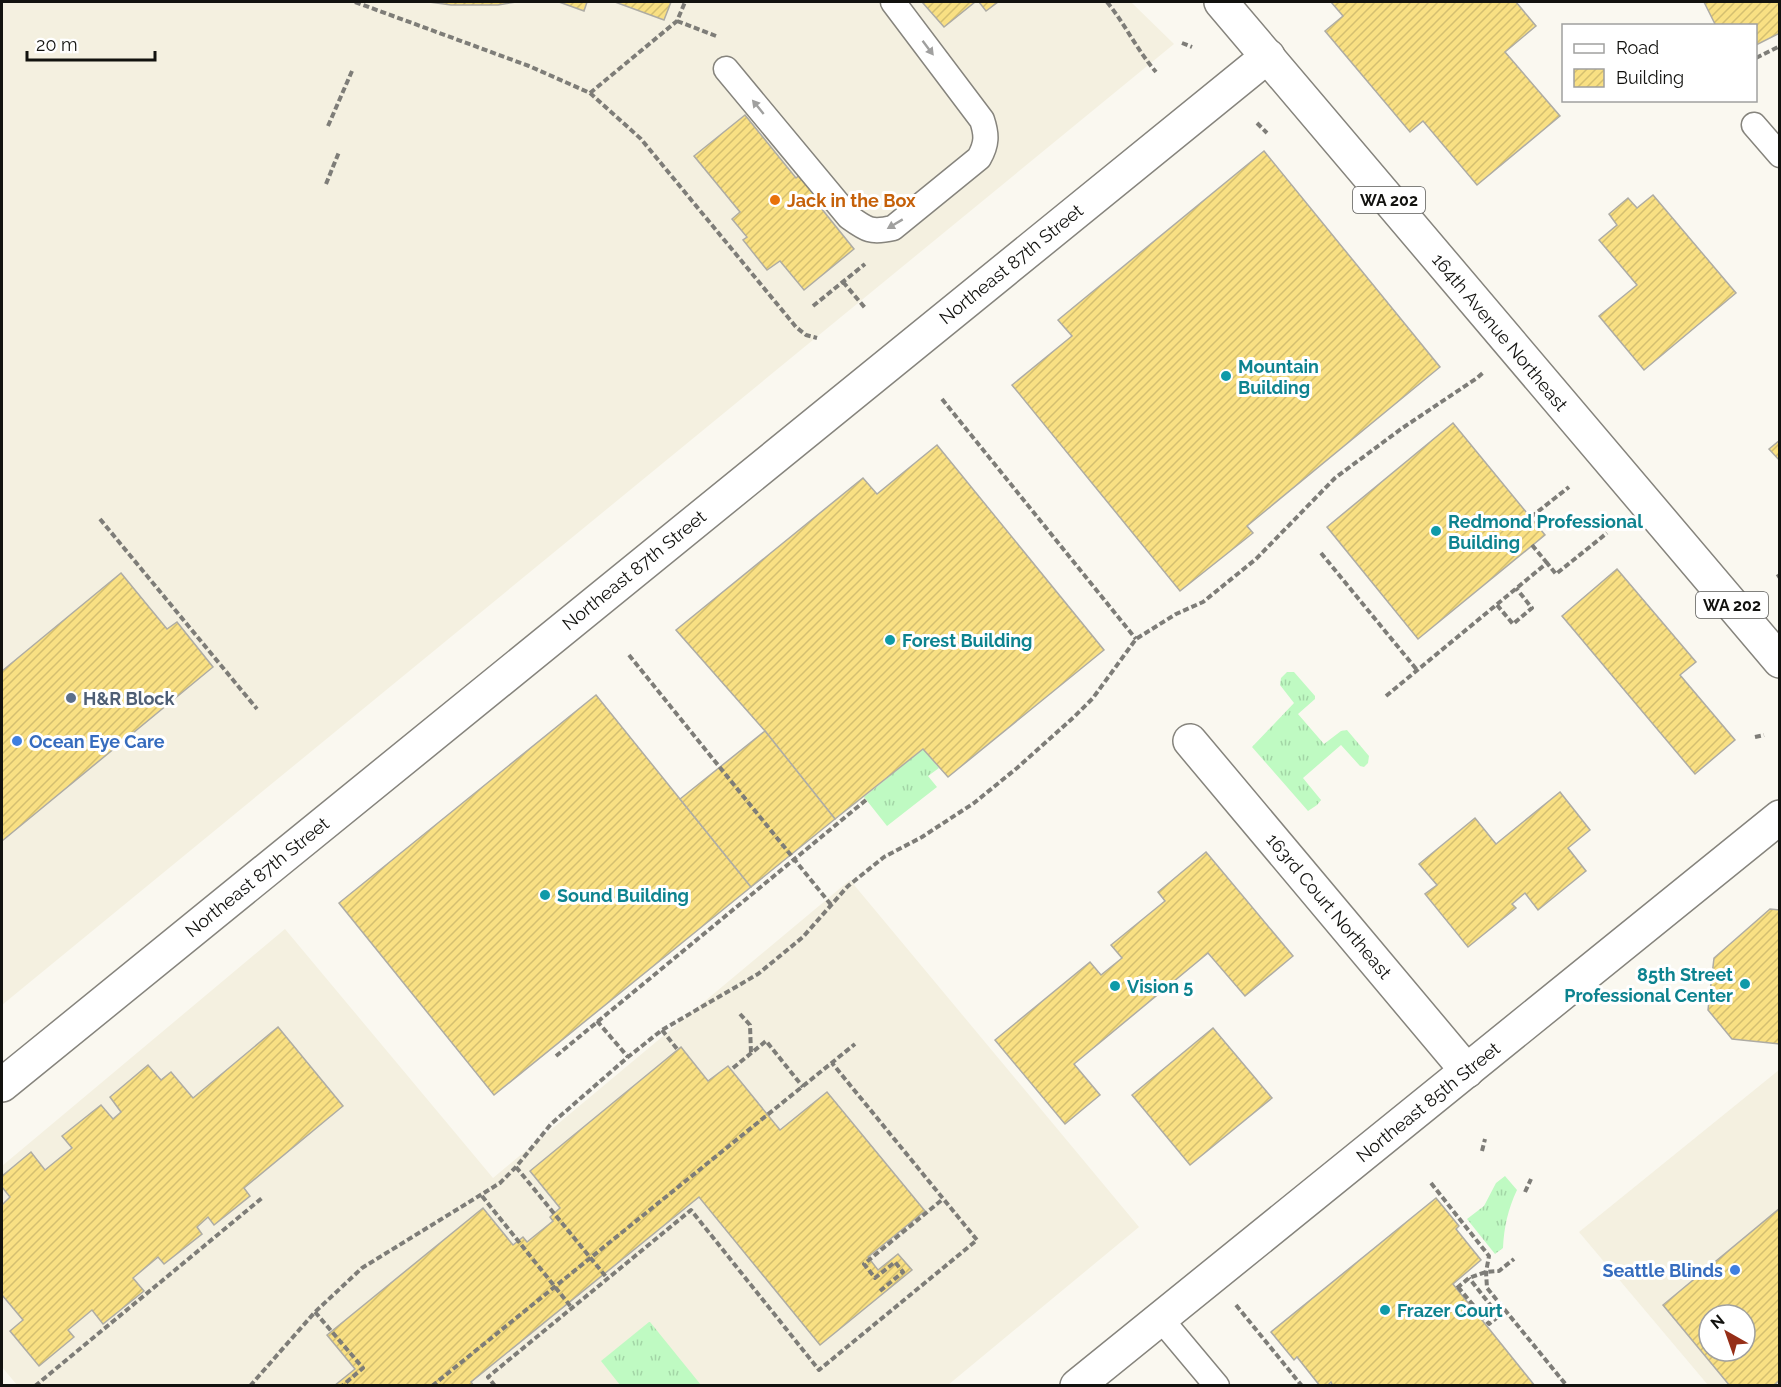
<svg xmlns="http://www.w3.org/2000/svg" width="1781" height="1387" font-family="Raleway,sans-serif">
<defs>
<pattern id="grass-tufts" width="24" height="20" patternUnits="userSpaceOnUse" patternTransform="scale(1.5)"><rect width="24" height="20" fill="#bffac2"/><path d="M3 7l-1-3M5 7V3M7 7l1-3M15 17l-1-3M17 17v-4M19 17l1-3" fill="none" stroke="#a3d5a6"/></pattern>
<pattern id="building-hatch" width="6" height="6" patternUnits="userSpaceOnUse" patternTransform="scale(1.5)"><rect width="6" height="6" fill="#f9e083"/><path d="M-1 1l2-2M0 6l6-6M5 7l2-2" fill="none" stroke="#d4bf70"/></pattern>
</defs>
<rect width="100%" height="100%" fill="#faf8f0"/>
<g fill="#f4f0e0" fill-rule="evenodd">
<polygon points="2,2 1131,2 1174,44 2,1005"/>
<polygon points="850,880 1139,1227 948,1385 17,1385 2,1367 2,1166 285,929 493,1178"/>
<path d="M1779,1070V1385H1708L1579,1232ZM1709,1315H1745V1351H1709Z"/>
</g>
<g fill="url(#grass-tufts)">
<polygon points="1287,672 1294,672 1315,696 1315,699 1298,714 1324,744 1341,731 1347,730 1369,756 1368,763 1364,767 1360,766 1341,745 1303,778 1321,800 1317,805 1308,811 1252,747 1294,703 1280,685 1281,678"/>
<polygon points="923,749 939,768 928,776 937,787 887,826 864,797"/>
<path d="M1505,1176L1517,1190C1508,1209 1504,1227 1503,1248L1495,1254L1467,1219L1484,1206L1496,1183Z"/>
<polygon points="649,1322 650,1322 701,1385 620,1385 601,1361"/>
</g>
<g fill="url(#building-hatch)" stroke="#aeaca4" stroke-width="1.5" fill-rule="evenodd">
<polygon points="429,2 516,2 498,5 451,5"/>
<polygon points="559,2 587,2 584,11"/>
<polygon points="615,2 671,2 664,20"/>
<polygon points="922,2 975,2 944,27"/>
<polygon points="979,2 998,2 986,11"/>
<polygon points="1331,2 1516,2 1536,26 1505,52 1560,116 1477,185 1423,121 1410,132 1325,31 1343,16"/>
<polygon points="1704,2 1780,2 1780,33 1756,45 1756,26 1716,26"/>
<polygon points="745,115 796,178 802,173 823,198 817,203 854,249 804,290 780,261 767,270 743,240 747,237 732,219 740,212 694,156"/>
<polygon points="1264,151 1440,367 1247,526 1253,533 1180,591 1012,385 1072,336 1058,320"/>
<polygon points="1653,195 1736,293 1644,370 1599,316 1637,285 1599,240 1617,225 1609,214 1628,198 1637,208"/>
<polygon points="1453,423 1545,535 1418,639 1327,527"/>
<polygon points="1780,440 1780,461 1769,449"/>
<polygon points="937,445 1104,650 948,777 923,749 835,819 765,731 676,630 863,478 877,494"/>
<polygon points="1617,569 1696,662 1680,675 1735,740 1695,774 1562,616"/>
<polygon points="121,573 167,629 177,622 213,667 2,841 2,671"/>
<polygon points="596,695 751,887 494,1095 339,903"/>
<polygon points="765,731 835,819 751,887 680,799"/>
<polygon points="1560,792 1590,830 1568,848 1586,871 1538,910 1525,893 1512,904 1516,908 1468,947 1425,894 1437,885 1419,864 1475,818 1496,844"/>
<polygon points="1206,852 1293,956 1245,996 1208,953 1074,1064 1100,1095 1065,1124 995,1040 1090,962 1101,975 1122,958 1111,945 1165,901 1158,892"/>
<polygon points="1770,909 1780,910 1780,1044 1732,1039 1708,1010 1714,958"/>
<polygon points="278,1027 343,1106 244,1188 250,1196 214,1225 208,1217 197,1227 202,1234 164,1264 158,1257 133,1278 144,1291 103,1324 92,1310 68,1330 74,1337 39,1366 10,1331 23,1320 2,1295 2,1205 10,1197 2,1187 2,1176 31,1152 45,1170 72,1148 62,1136 101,1105 113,1119 121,1112 110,1097 148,1065 161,1080 171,1072 193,1098"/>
<polygon points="1213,1028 1272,1098 1190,1165 1132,1095"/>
<polygon points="681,1047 708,1081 728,1066 780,1130 827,1092 925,1211 868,1257 878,1270 898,1254 912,1270 820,1345 699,1197 471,1382 474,1386 334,1386 355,1369 327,1335 483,1208 513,1245 523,1237 527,1242 553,1221 550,1217 560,1208 530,1171"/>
<polygon points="1436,1198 1459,1226 1456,1229 1481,1260 1453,1284 1535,1386 1333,1386 1331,1382 1327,1386 1320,1386 1297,1357 1294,1360 1271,1332"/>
<path d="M1780,1208V1380L1773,1386H1730L1663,1305ZM1709,1315H1745V1351H1709Z"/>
</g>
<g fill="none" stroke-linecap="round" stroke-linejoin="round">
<defs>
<g id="service">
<path d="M726,69L849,217C867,230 871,233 893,228L979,158C987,144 987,135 982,120L893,2"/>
<polyline points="1754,125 1780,155"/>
<polyline points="1160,1318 1217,1386"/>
</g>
<g id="minor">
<polyline points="1190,741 1467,1071"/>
<polyline points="2,1085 1268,56"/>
</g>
<polyline id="tertiary" points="1077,1386 1780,817"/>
<polyline id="primary" points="1221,2 1780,661"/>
</defs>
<use href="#service" stroke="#86847d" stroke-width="27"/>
<use href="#minor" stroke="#86847d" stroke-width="36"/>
<use href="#tertiary" stroke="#86847d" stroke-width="36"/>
<use href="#primary" stroke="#86847d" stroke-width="36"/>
<g stroke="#7e7d78" stroke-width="4" stroke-dasharray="6 3" stroke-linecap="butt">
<polyline points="355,2 529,66 590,93 641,139 796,327 806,335 817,338"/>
<path d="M1107,2C1125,24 1137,50 1156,72"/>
<polyline points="677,21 716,36"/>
<polyline points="1182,43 1192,47"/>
<polyline points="1756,58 1780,46"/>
<polyline points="590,93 677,21 685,2"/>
<polyline points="1257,123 1267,133"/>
<polyline points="328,126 352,71"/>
<polyline points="326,184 339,152"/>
<polyline points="843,282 866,309"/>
<polyline points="813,306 865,264"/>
<polyline points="942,399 1136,639"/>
<polyline points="1531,517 1569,487"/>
<polyline points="100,519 257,709"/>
<polyline points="1532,545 1547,563"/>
<polyline points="1321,553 1417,670"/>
<polyline points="1777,577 1780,575"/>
<polyline points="1497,605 1513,624 1532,608 1516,588"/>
<polyline points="629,655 832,906"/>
<polyline points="1386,696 1547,563 1556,574 1607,533"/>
<polyline points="1755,737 1764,735"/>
<polyline points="740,1014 750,1025 751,1053"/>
<polyline points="597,1021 628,1057"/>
<polyline points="662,1030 677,1049"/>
<polyline points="556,1056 866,800"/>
<polyline points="733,1068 766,1041 803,1087"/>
<polyline points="1482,1151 1485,1139"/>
<polyline points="516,1167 607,1278"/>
<polyline points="1431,1183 1489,1256 1486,1272 1487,1288 1567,1386"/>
<polyline points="1525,1192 1531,1179"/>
<polyline points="482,1196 572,1308"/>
<polyline points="1458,1287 1489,1324 1499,1316 1469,1278"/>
<polyline points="1457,1288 1469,1278 1486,1272 1499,1271 1514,1259"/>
<polyline points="880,1291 903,1272 895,1262 875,1278 864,1264 943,1199"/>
<polyline points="1236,1305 1302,1386"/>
<polyline points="315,1312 363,1368 342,1386"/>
<polyline points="35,1386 262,1198"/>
<polyline points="250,1386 315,1312 362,1268 500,1183 516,1167 551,1124 628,1057 662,1030 758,974 803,937 848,886 884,857 922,837 974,803 1017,768 1074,717 1093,698 1136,639 1176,614 1203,602 1256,559 1335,478 1401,429 1477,378 1484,372"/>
<polyline points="432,1386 855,1044"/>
<polyline points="495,1386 488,1377 691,1210 819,1370 977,1240 832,1063"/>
</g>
<use href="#service" stroke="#fff" stroke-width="24"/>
<use href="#minor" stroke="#fff" stroke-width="33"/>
<use href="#tertiary" stroke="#fff" stroke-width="33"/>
<use href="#primary" stroke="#fff" stroke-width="33"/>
</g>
<defs><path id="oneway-solid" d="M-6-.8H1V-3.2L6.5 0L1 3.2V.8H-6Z" transform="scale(1.5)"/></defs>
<g fill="#a0a09f">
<use href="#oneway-solid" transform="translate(928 48) rotate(53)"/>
<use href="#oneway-solid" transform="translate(758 107) rotate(-129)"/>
<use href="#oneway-solid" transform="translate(895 224) rotate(149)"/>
</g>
<circle fill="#e8710a" stroke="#fff" stroke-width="2" cx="775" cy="200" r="6"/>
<g fill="#0f9aa8" stroke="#fff" stroke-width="2">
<circle cx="1226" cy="376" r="6"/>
<circle cx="1436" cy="531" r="6"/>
<circle cx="890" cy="640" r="6"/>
<circle cx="545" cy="895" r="6"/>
<circle cx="1745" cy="984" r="6"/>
<circle cx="1115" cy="986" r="6"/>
<circle cx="1385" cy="1310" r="6"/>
</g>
<circle fill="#5c6f8a" stroke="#fff" stroke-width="2" cx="71" cy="698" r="6"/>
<g fill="#3f7fe0" stroke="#fff" stroke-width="2">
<circle cx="17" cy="741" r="6"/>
<circle cx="1735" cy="1270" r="6"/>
</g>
<g text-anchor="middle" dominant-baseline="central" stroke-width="6" stroke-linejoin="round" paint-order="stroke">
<g fill="#fff" stroke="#595957" stroke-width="1.5">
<rect x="1353" y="187" width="72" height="26" rx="4.5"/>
<rect x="1696" y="592" width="72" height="26" rx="4.5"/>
</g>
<g font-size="16" font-weight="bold" fill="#12120f">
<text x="1389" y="200">WA 202</text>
<text x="1732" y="605">WA 202</text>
</g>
<g font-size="18" font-weight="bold" fill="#c56008" stroke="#fff" text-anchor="start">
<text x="787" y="200">Jack in the Box</text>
</g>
<g font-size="18" fill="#12120f" stroke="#fff">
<text transform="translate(1011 264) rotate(-39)">Northeast 87th Street</text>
<text transform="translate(1500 332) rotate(50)">164th Avenue Northeast</text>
<text transform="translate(634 570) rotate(-39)">Northeast 87th Street</text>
<text transform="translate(257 877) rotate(-39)">Northeast 87th Street</text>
<text transform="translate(1329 906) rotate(50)">163rd Court Northeast</text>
<text transform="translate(1428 1102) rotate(-39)">Northeast 85th Street</text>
</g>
<g font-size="18" font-weight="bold" fill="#0d838f" stroke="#fff" text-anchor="start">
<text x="1238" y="366">Mountain<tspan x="1238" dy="21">Building</tspan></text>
<text x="1448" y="521">Redmond Professional<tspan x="1448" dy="21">Building</tspan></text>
<text x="902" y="640">Forest Building</text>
<text x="557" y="895">Sound Building</text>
<text x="1733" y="974" text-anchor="end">85th Street<tspan x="1733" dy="21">Professional Center</tspan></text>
<text x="1127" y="986">Vision 5</text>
<text x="1397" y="1310">Frazer Court</text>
</g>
<g font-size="18" font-weight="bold" fill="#4e5e75" stroke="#fff" text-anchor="start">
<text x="83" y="698">H&amp;R Block</text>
</g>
<g font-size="18" font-weight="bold" fill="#366cbe" stroke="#fff" text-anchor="start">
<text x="29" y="741">Ocean Eye Care</text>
<text x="1723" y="1270" text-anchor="end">Seattle Blinds</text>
</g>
</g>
<rect width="1781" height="1387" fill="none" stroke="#12120f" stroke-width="6"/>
<rect x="1562" y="24" width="195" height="78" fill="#ffffff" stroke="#a0a09f" stroke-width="1.5"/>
<rect x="1574" y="44" width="30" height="9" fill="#ffffff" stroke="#a0a09f" stroke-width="1.5"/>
<text x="1616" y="54" font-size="18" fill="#12120f">Road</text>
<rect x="1574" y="69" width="30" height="18" fill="url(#building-hatch)" stroke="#a0a09f" stroke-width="1.5"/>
<text x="1616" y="84" font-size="18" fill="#12120f">Building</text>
<g transform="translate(1727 1333) rotate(320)"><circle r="28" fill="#ffffff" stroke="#a0a09f" stroke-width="1.5"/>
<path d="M0-4.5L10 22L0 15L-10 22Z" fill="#962e17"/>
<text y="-9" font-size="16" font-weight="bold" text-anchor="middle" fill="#12120f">N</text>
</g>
<path d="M27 51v9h128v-9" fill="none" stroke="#12120f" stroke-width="3"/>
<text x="36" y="51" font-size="18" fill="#12120f" stroke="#ffffff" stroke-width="4.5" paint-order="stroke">20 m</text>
</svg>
